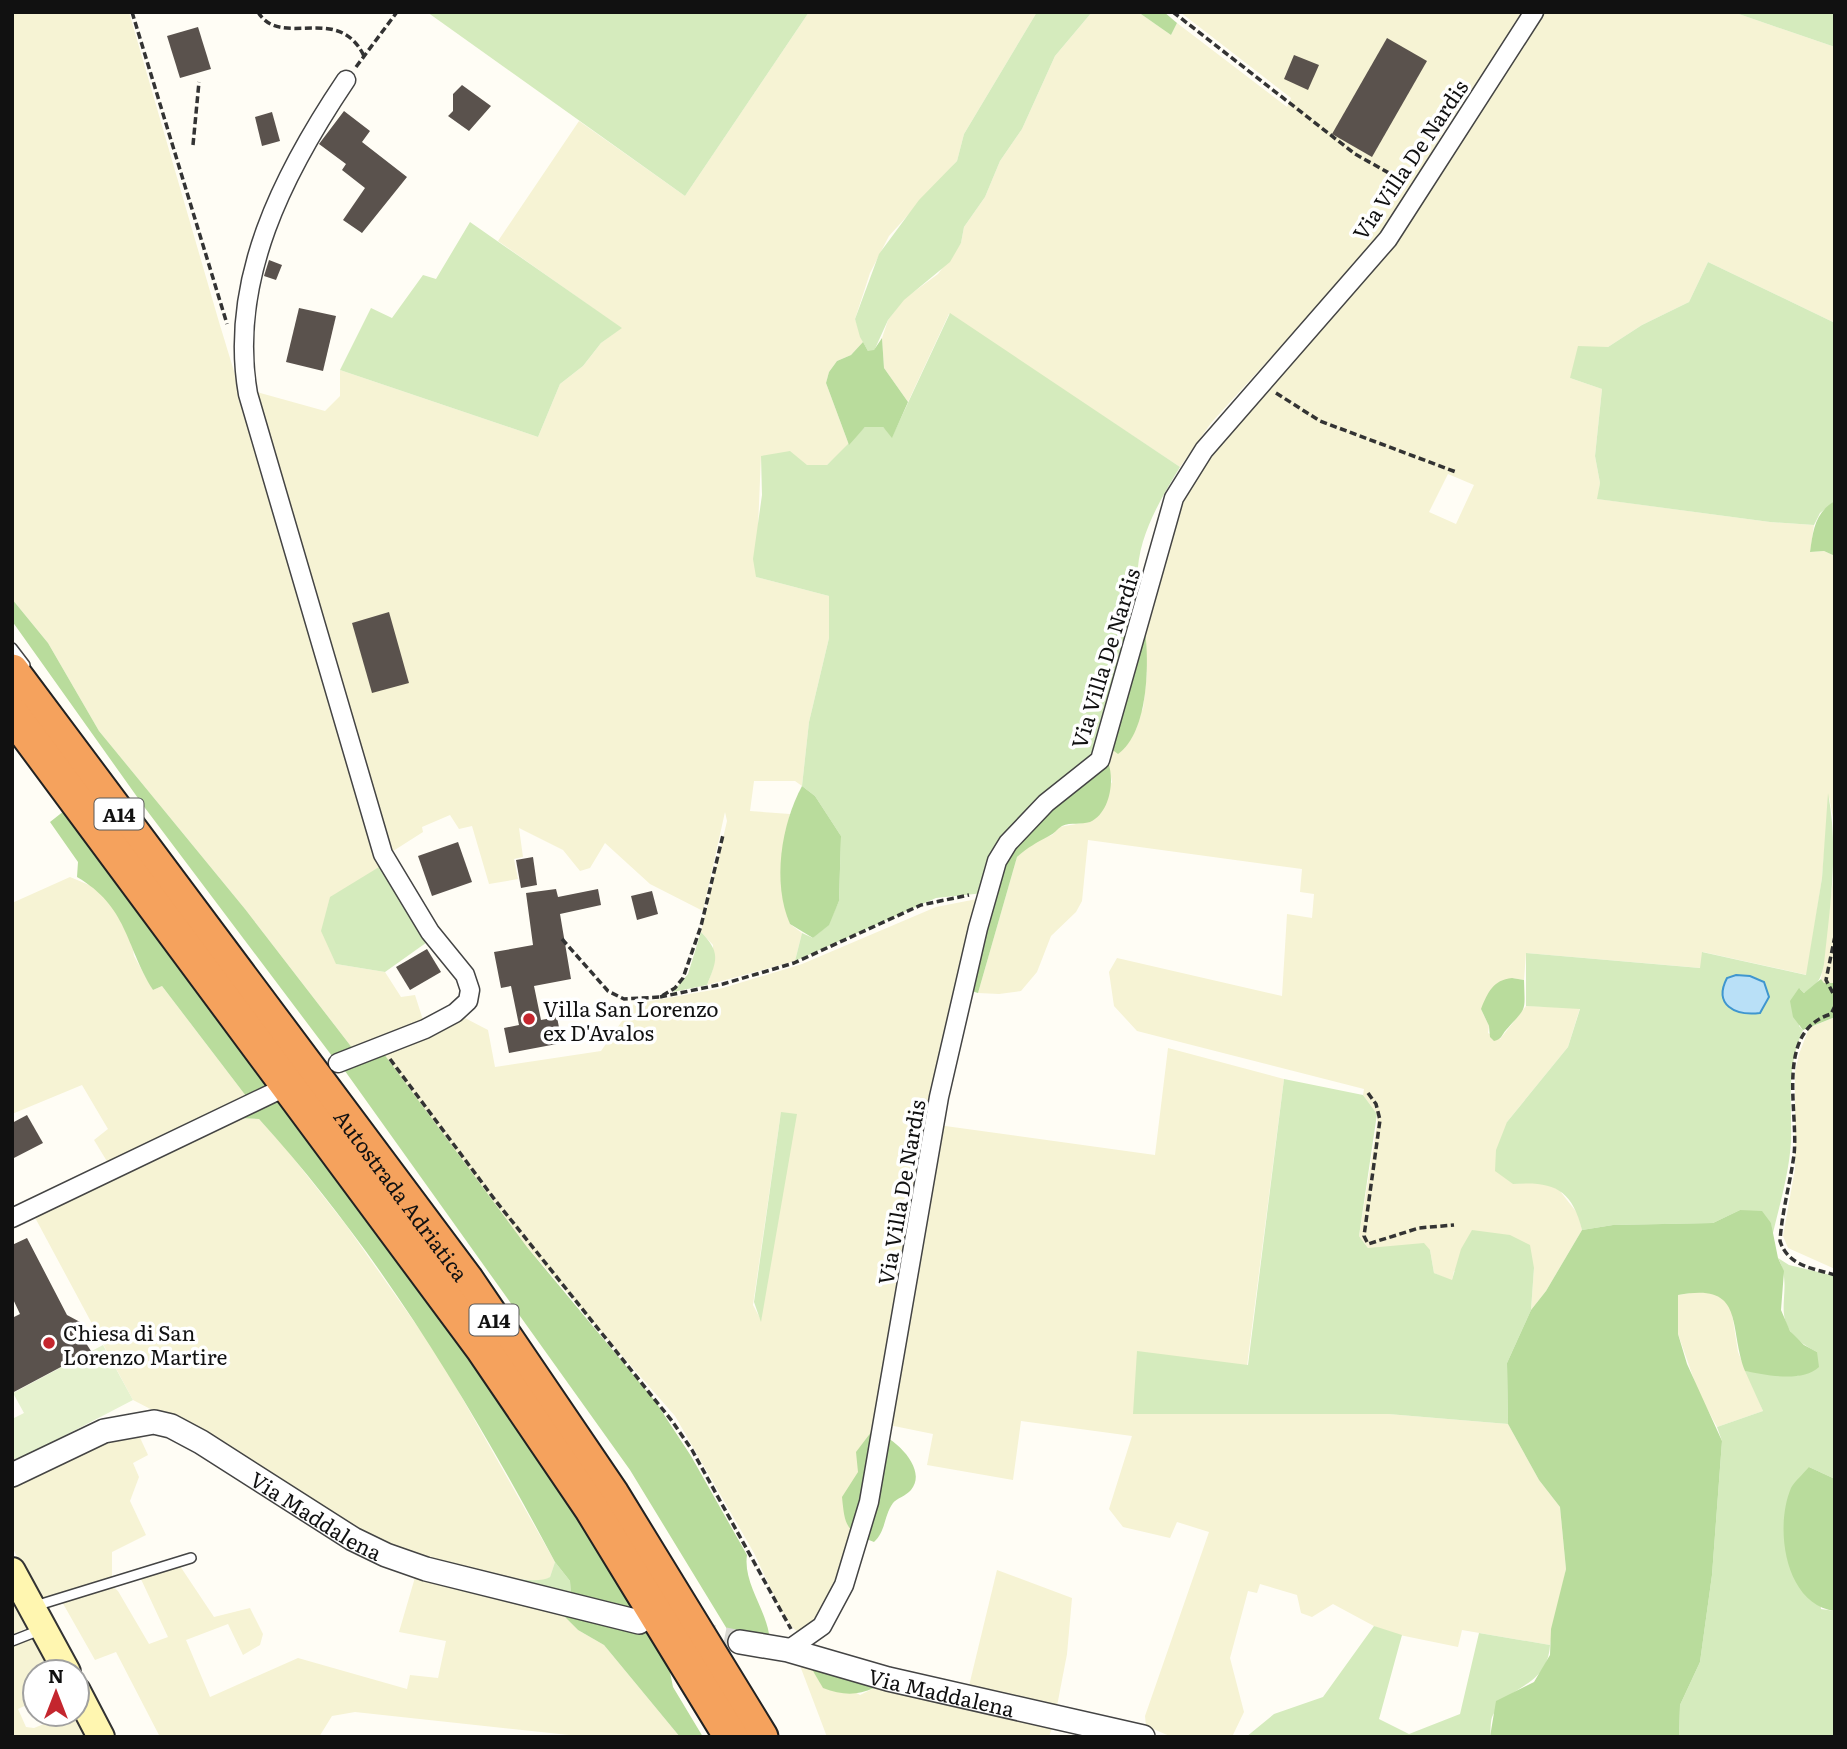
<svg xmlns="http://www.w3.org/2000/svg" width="1847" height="1749" font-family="Literata,serif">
<rect width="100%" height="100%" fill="#fffdf5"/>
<g fill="#f6f3d4" fill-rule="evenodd">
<polygon points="12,12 129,12 219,322 384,864 336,964 385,972 401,997 415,995 424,1023 353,1049 245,909 99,731 48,643 12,599"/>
<polygon points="809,12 1037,12 964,134 957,161 889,236 870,273 855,319 863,342 851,355 837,361 829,372 826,383 849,445 827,465 807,465 761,456 756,577 829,596 829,638 809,722 802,786 795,781 754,781 750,811 790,814 781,870 790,924 802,933 795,961 707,985 713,969 713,945 701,932 727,821 725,812 703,911 650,884 605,843 590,868 580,871 563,850 519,828 523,857 514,859 518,879 489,884 472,826 459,829 450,815 422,827 423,832 390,853 253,391 325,411 340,396 340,370 538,437 560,384 583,366 601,343 621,328 498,241 579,121 685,196"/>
<polygon points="1092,12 1138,12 1171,35 1177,23 1287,107 1291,98 1180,12 1525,12 1442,134 1403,207 1386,231 1211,423 1180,467 949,314 908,402 884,368 882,338 888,320 904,299 938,274 961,243 964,227 985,197 1000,161 1022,129 1055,56"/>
<path d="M1543,12H1733L1835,47V323L1708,262L1689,302L1642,325L1608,347H1596L1570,378L1602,389L1595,456L1600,483L1598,499L1770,522L1814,525L1810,552L1824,551L1835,556V983H1824L1821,979L1834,871L1835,828L1829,797L1822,878L1807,975L1703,952L1701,968L1526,953L1524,980L1512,978L1481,1009L1489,1026L1488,1033L1500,1039L1526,1006L1580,1008L1568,1047L1507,1122L1513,1184L1544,1181L1560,1191L1578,1214L1582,1230L1546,1291L1531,1310L1534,1268L1454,1271L1452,1281L1434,1273L1430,1250L1368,1248L1359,1236L1377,1125V1114L1363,1095L1364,1089L1137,1031L1114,1006L1109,972L1117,958L1282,996L1287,914L1312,918L1314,894L1300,892L1302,869L1088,840L1082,901L1076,912L1051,936L1037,972L1021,991L999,994L978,993L1017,857L1033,842L1052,835L1059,827L1088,822L1112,782L1108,762L1110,748L1143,709L1147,673L1144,624L1182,501L1193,476L1298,349ZM1448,474L1474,485L1456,524L1429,512Z"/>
<polygon points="70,877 94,887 108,900 131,938 134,956 153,990 162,986 246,1096 108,1163 94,1140 108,1129 82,1085 12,1114 12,903"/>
<path d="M982,898L844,1575L819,1620L802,1636L792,1627L780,1608L754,1553L675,1416L527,1247L381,1050L463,1017L488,1030L495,1067L601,1051L634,1004L723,988L802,964L936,907ZM781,1112L761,1320L753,1305Z"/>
<polygon points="1835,1017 1835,1269 1788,1248 1783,1236 1795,1169 1795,1072 1799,1054 1809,1028"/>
<polygon points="1168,1048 1284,1079 1247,1366 1137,1352 1247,1413 1388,1414 1508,1424 1539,1480 1560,1507 1566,1569 1550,1645 1462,1630 1458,1647 1385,1632 1333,1604 1312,1617 1301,1613 1297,1595 1260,1584 1257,1593 1248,1591 1230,1658 1244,1712 1232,1737 1172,1737 1146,1726 1145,1716 1209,1532 1177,1522 1170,1538 1123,1527 1109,1509 1132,1436 1021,1421 1013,1480 927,1465 933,1434 889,1425 938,1125 1155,1155"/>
<polygon points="238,1118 259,1119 283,1145 346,1225 439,1357 555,1562 550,1577 542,1582 500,1576 408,1552 364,1537 220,1445 133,1400 32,1212"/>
<polygon points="1703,1291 1720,1295 1731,1307 1738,1352 1763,1411 1717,1427 1699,1394 1678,1334 1678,1295"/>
<polygon points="136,1429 148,1455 133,1463 139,1477 130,1501 146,1535 112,1552 112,1577 40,1599 12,1547 12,1484"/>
<polygon points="178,1563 214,1617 250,1608 263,1634 260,1645 243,1655 228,1624 186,1640 210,1697 298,1658 407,1689 410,1675 438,1678 446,1641 399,1632 416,1574 561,1613 578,1630 604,1645 680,1737 588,1737 355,1712 332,1716 319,1737 160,1737 116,1652 95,1660 61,1600 111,1585 118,1591 149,1644 168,1637 140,1577"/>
<polygon points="997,1570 1072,1598 1067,1654 1057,1706 968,1690"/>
<polygon points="12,1592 31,1626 12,1635"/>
<polygon points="37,1636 56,1672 35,1672 35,1701 18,1709 26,1727 34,1728 69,1714 77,1714 94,1737 12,1737 12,1646"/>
<polygon points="799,1663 810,1666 860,1695 874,1688 1054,1721 1049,1737 827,1737"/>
</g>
<g fill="#d5ebbd">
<polygon points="427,12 809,12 685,196"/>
<polygon points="1037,12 1092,12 1055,56 1022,129 1000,161 985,197 964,227 961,243 950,262 904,300 888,320 874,351 868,351 860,337 855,319 879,254 919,200 957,161 964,134"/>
<polygon points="1733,12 1835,12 1835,47"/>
<polygon points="470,222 622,328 601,343 583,366 560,384 538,437 340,370 371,308 392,318 423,275 436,279"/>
<polygon points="1708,262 1835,323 1835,501 1820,513 1814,525 1770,522 1597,499 1600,483 1595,456 1602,389 1570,378 1578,346 1608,347 1642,325 1689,302"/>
<path d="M950,313L1180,467C1156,507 1131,548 1139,596L1094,752C1044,809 1005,809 984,893L936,898L795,961L802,933L813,938L828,925L839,901L841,836L815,796L802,786L809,722L829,638V596L756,577L753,559L762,495L761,456L790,451L807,465H827L865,427H883L892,437Z"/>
<path d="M1828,793C1839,851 1830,906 1824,964C1821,979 1818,985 1804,993L1800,989L1799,1026L1803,1030C1786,1068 1792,1102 1791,1142C1789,1174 1779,1207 1772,1237L1771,1223L1740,1210L1713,1223L1613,1225L1582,1230C1572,1188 1552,1181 1513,1184L1495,1171L1496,1150L1507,1122L1568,1047L1580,1009L1526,1006V953L1700,968L1702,952L1806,975L1822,878Z"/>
<polygon points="384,864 430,940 385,972 336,964 321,931 330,897"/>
<path d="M701,932C721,953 717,960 707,985L673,992L688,974Z"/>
<polygon points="1284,1079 1363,1095 1377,1114 1359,1236 1368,1248 1424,1243 1430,1250 1434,1273 1452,1280 1461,1249 1472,1230 1510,1235 1530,1245 1534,1268 1531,1310 1507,1363 1508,1424 1388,1414 1133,1414 1137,1351 1248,1365"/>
<polygon points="781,1112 797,1114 761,1322 754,1302"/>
<path d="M1778,1258L1789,1265L1835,1276V1479L1809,1467L1821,1609L1835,1611V1737H1679L1680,1705L1700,1662L1712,1575L1722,1441L1717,1427L1763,1411L1745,1371L1798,1376L1817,1352C1760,1323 1798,1295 1778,1258Z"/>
<path d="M408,1552C436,1559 529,1590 550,1577L555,1562L570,1581L571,1596Z"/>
<path d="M1374,1626L1402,1635L1379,1719L1409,1734L1460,1714L1479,1633L1550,1645C1547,1689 1508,1683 1493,1715C1490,1720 1491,1730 1490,1737H1246L1274,1714L1323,1697Z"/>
</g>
<g fill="#b9dc9c">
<polygon points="1138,12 1164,12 1177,23 1171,35"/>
<polygon points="882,338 884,368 908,402 892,438 883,427 865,427 849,445 826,383 829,372 837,361 851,355 863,342 868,351 874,350"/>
<path d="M1835,501V556L1824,551L1810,552C1813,531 1815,512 1835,501Z"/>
<polygon points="12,599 48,643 99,731 245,909 353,1049 332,1056 145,808 12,621"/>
<path d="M1144,624C1150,659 1149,732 1118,754L1110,748Z"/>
<path d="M1108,762C1115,780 1110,813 1090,822C1081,825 1071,822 1062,826C1057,829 1054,834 1049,836C1036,843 1028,847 1017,857L978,993L971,991C982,944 987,889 1012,847C1030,816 1079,785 1108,762Z"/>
<path d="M802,786L815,796L841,836L839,901L829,925L813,938L790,924C772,883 781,825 802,786Z"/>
<path d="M69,807L273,1084L246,1096L162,986L153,990C125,945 128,907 77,877L78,862L50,822Z"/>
<path d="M1512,978L1524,980C1525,1014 1527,1006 1506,1030C1501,1036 1502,1039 1494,1041L1490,1037L1489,1026L1481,1009C1488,992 1493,980 1512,978Z"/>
<polygon points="1821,979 1824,983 1835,983 1835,1017 1803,1030 1793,1017 1790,1001 1799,988 1804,993"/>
<path d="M381,1050L527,1247L655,1401L691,1456L747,1555C743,1582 765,1608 769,1634L765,1636L735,1634L727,1629L630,1470L340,1064Z"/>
<path d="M280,1097L488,1380L643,1619L571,1596L570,1581L555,1562C471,1405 379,1251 259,1119L238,1118Z"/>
<path d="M1740,1210L1762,1211L1771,1223L1778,1258L1784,1271L1781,1310L1790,1331L1804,1345L1817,1352L1819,1367C1802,1383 1766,1375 1745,1371C1728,1326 1746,1282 1678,1295V1334L1687,1364L1722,1441L1712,1575L1700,1662L1680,1705L1679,1737H1490L1496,1701L1534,1682L1550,1655L1551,1629L1566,1569L1560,1507L1539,1480L1508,1424L1507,1363L1531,1310L1546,1291L1582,1230L1613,1225L1713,1223Z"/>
<path d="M872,1431C892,1435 929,1468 911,1490C906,1496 897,1498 893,1503C884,1515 886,1531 874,1542C846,1531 845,1527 842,1497L858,1472L856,1452Z"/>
<path d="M1809,1467L1835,1479V1611C1785,1605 1774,1528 1791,1488C1795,1481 1804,1473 1809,1467Z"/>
<polygon points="561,1613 649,1631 669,1667 673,1687 703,1737 680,1737 604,1645 578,1630"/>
<path d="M810,1666L874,1688C856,1696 842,1695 823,1688Z"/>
</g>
<polygon fill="#e6f2cf" points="103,1345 133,1400 12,1463 12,1419 24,1413 13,1393"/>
<path fill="#b9e0f7" stroke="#3f96cf" stroke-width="2" d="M1736,975L1750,976L1764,982L1769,997L1760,1013C1735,1016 1713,1005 1727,978Z"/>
<g fill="#5a524d">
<polygon points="198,27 211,69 180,78 167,36"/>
<polygon points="1387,38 1427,61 1372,157 1332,134"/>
<polygon points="1294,55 1319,65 1308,90 1284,79"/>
<polygon points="462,85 491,106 469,131 448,116 453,111 453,94"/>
<polygon points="344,111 370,131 362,142 407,177 362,233 343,220 365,188 342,170 346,164 319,144"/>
<polygon points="272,112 280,141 262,146 255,117"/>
<polygon points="269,260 282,265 276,280 264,276"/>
<polygon points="299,308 336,316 323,371 286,362"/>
<polygon points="389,612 409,683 372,693 352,623"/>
<polygon points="458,842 472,882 432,896 418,856"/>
<polygon points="533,857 537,885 521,888 516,860"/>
<polygon points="556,889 558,897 598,889 601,905 560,914 571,979 534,986 541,1020 557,1017 562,1043 509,1053 504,1028 519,1025 511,986 501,988 494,952 533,945 526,893"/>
<polygon points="652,891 658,914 637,920 631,896"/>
<polygon points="427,949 441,972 410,990 396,967"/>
<polygon points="27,1115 43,1143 12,1159 12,1123"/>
<polygon points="27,1238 67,1315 80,1322 82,1337 91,1351 12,1393 12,1318 20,1314 12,1297 12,1245"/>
</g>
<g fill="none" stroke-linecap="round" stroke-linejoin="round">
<polyline stroke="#dbdad3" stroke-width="23" stroke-dasharray="23 11" stroke-linecap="butt" points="691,1632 740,1642"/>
<defs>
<g id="service">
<polyline points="12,648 25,665"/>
<polyline points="35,1606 191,1558"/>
<polyline points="12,1641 40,1630"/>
</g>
<g id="minor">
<path d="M338,1063L425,1029L455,1013L468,1001L470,990L465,975L430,932L383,854L248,394C228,280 284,172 346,80"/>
<polyline points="12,1218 277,1091"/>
<polyline points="788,1650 822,1626 844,1585 869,1502 939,1097 978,928 997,861 1008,843 1046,803 1100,760 1174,498 1204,450 1388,239 1534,12"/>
</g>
<g id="tertiary">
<path id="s1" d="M12,1475L104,1431L154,1422L171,1426L201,1442L353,1539L386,1555L426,1569L639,1622"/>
<path id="s2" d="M740,1642L788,1650L888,1679L1143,1737"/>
</g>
<g id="secondary">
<polyline points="12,1571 67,1672"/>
<polyline points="77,1691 101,1737"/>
</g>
<g id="motorway">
<path id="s3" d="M12,671L466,1279L612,1494L761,1737"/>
<polyline points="12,714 483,1349 591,1508 731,1737"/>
</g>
</defs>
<use href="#service" stroke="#444" stroke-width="12"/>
<use href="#minor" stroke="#444" stroke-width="21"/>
<use href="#tertiary" stroke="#444" stroke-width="26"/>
<use href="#secondary" stroke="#333" stroke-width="30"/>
<use href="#motorway" stroke="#222" stroke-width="37"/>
<g stroke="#333" stroke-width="3.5" stroke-dasharray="7 3.5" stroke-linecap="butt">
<polyline points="132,12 227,324"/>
<path d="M258,12C281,50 338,2 364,56"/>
<polyline points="1173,12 1355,154 1405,182"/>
<polyline points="356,67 397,12"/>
<polyline points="193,145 199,82"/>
<polyline points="1276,393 1320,421 1456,472"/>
<polyline points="1835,936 1826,980 1835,997"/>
<polyline points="562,939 608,991 624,999 660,997 675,988 683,978 701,926 723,835"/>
<polyline points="660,997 723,984 794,963 921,905 969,895"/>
<path d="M1835,1006L1831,1014C1774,1031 1799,1111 1794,1155C1790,1184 1782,1211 1780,1241C1788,1266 1812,1268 1835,1275"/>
<polyline points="390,1059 495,1200 672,1421 692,1450 791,1629"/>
<polyline points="1368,1093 1376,1104 1380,1120 1364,1236 1368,1244 1419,1228 1454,1225"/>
</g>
<use href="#service" stroke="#fff" stroke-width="9"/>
<use href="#minor" stroke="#fff" stroke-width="18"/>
<use href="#tertiary" stroke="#fff" stroke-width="23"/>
<use href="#secondary" stroke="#fff6b0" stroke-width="26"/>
<use href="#motorway" stroke="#f5a25d" stroke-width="33"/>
</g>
<g fill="#c4262e" stroke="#fff" stroke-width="2.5">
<circle cx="529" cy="1019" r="7"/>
<circle cx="49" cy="1343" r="7"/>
</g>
<g text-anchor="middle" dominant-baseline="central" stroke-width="7" stroke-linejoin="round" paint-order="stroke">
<g fill="#fff" stroke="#585858" stroke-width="2">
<rect x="94.5" y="798.5" width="49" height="31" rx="5"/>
<rect x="469.5" y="1304.5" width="49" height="31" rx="5"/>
</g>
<g font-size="19" font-weight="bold" fill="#111">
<text x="119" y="814">A14</text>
<text x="494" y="1320">A14</text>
</g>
<g font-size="21" fill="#111" stroke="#fff">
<text transform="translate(1409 159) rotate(-56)">Via Villa De Nardis</text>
<text transform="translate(1104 658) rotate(-73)">Via Villa De Nardis</text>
<text transform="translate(900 1192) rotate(-80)">Via Villa De Nardis</text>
<text stroke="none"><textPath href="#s3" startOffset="653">Autostrada Adriatica</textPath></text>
<text stroke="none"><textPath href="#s1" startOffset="341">Via Maddalena</textPath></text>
<text stroke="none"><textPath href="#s2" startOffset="208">Via Maddalena</textPath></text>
</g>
<g font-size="21" fill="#111" stroke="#fff" text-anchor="start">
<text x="543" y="1007">Villa San Lorenzo<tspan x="543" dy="24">ex D'Avalos</tspan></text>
<text x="63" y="1331">Chiesa di San<tspan x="63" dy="24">Lorenzo Martire</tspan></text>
</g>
</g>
<rect width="1847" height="1749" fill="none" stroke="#111111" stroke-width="28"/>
<g transform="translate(56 1693)"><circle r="33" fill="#ffffff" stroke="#a0a0a0" stroke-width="2"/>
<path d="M0-5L12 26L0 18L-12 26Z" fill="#c4262e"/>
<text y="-10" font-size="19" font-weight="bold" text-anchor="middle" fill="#111111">N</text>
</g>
</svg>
